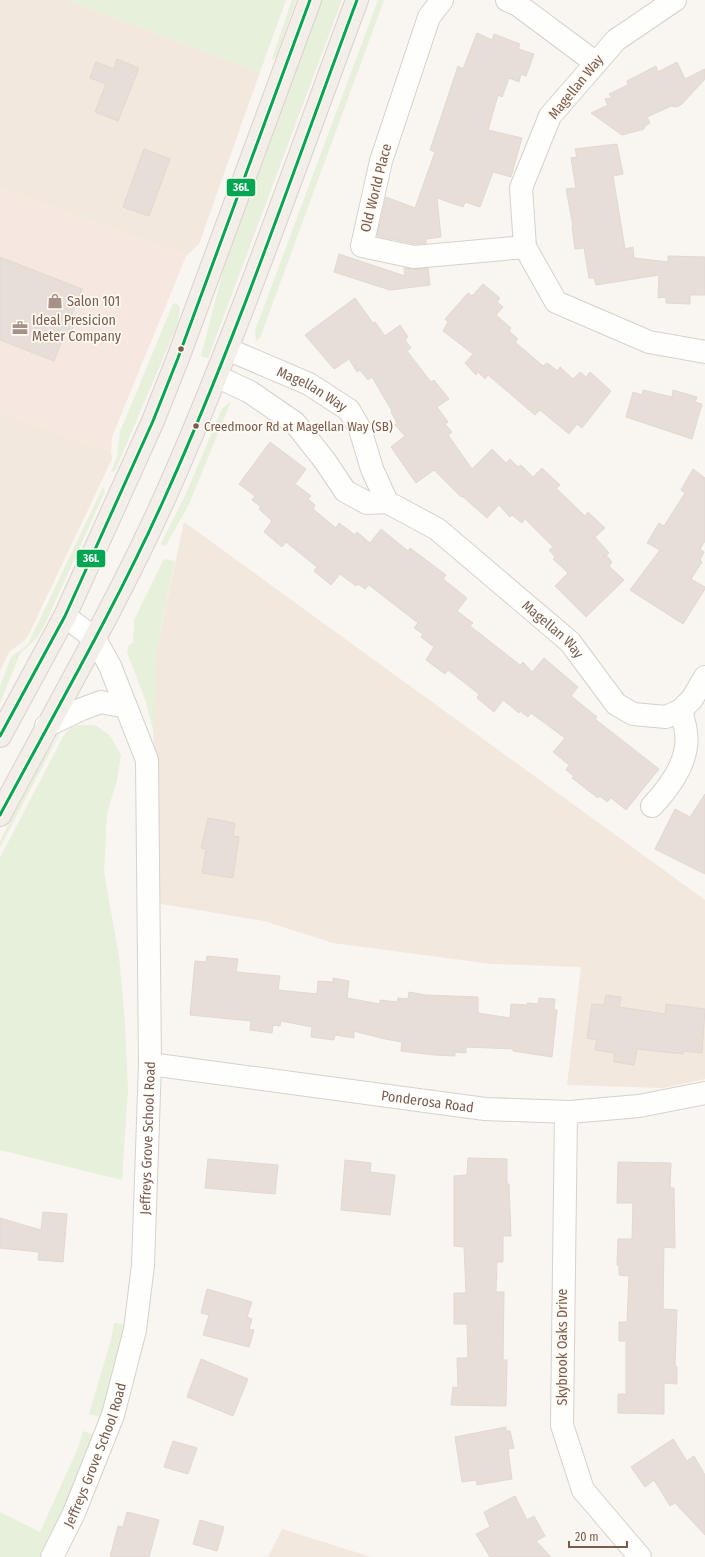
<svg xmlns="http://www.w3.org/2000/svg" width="705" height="1557" font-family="'Fira Sans Condensed',sans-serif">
<rect width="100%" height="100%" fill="#f9f5f0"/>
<g fill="#f2e8de">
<polygon points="0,0 66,0 260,72 199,244 186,256 0,188"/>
<polygon points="0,412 111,452 112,459 29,634 25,640 9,652 0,671"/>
<polygon points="184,522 705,900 705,1079 663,1088 567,1085 581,967 492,964 333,943 264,921 156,903 153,696 156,653"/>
<polygon points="282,1529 371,1557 268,1557"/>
</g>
<polygon fill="#f6e8e1" points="0,188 186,256 112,437 111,452 0,412"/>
<g fill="#e7f0db">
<polygon points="66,0 286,0 260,72"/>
<polygon points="292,0 296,0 277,55 273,60 272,59"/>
<polygon points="320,0 342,0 208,358 201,356 223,271"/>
<polygon points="378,0 384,0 260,338 256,341 255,331"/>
<polygon points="177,303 180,308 178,323 115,471 111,472 117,457 120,432 173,304"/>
<polygon points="231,401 189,504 166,545 162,546 161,543 184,498 222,409"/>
<polygon points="103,487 105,491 46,622 37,638 20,654 0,703 0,687 11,657 28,644"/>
<polygon points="164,559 175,561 156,653 154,733 145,699 127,652 128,646 133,643 134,620"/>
<polygon points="65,724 0,847 0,841 44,758"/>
<polygon points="77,725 93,725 100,728 110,736 121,755 117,780 107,813 104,873 119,956 125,1023 128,1090 122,1180 0,1150 0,858 64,735 70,728"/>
<polygon points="114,1323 127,1324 113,1390 100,1417 89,1414 111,1340"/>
<polygon points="83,1431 92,1434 94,1444 42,1557 0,1557 0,1512 40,1532 79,1446"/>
</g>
<g fill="#e6ded7" stroke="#e2d8d2">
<polygon points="477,33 492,40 494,34 520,44 518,49 534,54 526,76 521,74 519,82 509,78 502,97 498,95 488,130 522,138 511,177 493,172 480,207 465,202 463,207 437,198 441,237 426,239 426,243 415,244 377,236 386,197 415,208 435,152 430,150 458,66 463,69"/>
<polygon points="117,59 139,68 118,121 95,112 106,84 90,78 96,62 114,69"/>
<polygon points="677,62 685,79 705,69 705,79 682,104 677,107 671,106 647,117 650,123 645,126 644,129 622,135 591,113 608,105 605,99 612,98 609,94 628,85 627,81 656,66 658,72"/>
<polygon points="617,144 623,174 613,176 625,249 633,247 634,258 668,262 668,256 705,257 705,295 690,295 690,304 666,303 666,297 658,298 659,275 596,285 594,278 589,278 584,248 575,249 572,226 573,226 566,189 576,188 571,158 577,157 575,149"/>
<polygon points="144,149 170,159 149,216 123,207"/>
<polygon points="339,254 405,276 404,268 415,269 428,268 430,285 390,290 334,272"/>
<polygon points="0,257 82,289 71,317 76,319 70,335 65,333 54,361 0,340"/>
<polygon points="483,284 500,298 497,302 503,307 496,315 511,328 509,331 518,339 515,342 543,366 547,363 558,371 560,367 573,379 580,372 586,377 590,372 611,391 582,428 577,424 569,434 540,410 535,415 488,375 485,379 478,372 476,375 465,363 473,354 443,331 448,322 445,319 468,293 472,296"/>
<polygon points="355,298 373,323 375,322 385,336 400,325 408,337 405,340 411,348 407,351 431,382 434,380 449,399 437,407 448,422 445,424 452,432 448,435 472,469 492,449 506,463 510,459 518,467 521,465 533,477 542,468 560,485 556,488 585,516 588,512 605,528 595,537 609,553 606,555 612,562 609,566 624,580 586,617 555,586 568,573 553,559 555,557 549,550 553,547 525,519 522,523 512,515 510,517 499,505 487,518 462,496 461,497 434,470 416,483 391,447 405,436 395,425 397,423 391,412 392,411 372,377 368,380 360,370 357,372 349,359 334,369 305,335"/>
<polygon points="643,390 672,397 673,390 697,397 695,402 702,404 692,439 626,417 633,392 642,395"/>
<polygon points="270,442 306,469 295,484 311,496 308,499 315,505 313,509 336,528 339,523 355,535 357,532 370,543 381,529 408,551 410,548 446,575 443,579 467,598 457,611 473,623 470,626 520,665 523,662 532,672 544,658 578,687 571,696 597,717 595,719 659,769 626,810 611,798 607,802 600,796 598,798 572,778 574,776 566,770 569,765 553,752 565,738 531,713 528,717 520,711 519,713 503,700 494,712 477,698 479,694 448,670 445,674 426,660 434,647 421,637 423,634 414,628 418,623 369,585 365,589 358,584 356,586 340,574 331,585 314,571 317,567 286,542 282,547 264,532 272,521 259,509 261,507 252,500 255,496 239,484"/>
<polygon points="693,469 705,478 705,541 700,549 704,552 700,560 702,562 691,579 705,587 705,589 683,624 630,590 660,550 647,543 659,523 664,526 685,493 681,490"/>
<polygon points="705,794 705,874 655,849 675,809 690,817"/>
<polygon points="208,818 235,823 233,836 239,837 233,878 202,873 206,849 201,848"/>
<polygon points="207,956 238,959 236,972 280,976 278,990 317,994 318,981 333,982 333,978 349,981 347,998 380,1004 380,1000 397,1002 398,998 408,999 409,992 425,995 478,997 478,1013 510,1018 511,1004 527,1005 527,1003 538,1004 539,998 555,999 554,1009 557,1010 552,1057 513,1051 513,1049 466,1047 466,1053 455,1052 455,1056 434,1055 401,1051 402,1042 385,1039 354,1031 354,1038 335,1035 334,1040 311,1037 312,1027 281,1021 280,1026 273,1025 272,1033 250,1030 251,1021 190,1015 195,961 206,962"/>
<polygon points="606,995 621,997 619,1007 665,1014 666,1004 705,1009 702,1053 683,1051 683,1054 637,1049 634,1065 614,1062 614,1053 595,1050 597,1040 587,1038 592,1004 604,1005"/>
<polygon points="468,1158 507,1159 507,1184 509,1184 511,1236 503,1236 503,1262 497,1262 496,1292 504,1292 503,1360 507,1360 506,1406 451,1405 453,1387 458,1388 457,1358 468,1358 467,1324 454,1324 454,1293 466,1293 464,1247 454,1246 454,1176 467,1175"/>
<polygon points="208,1159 278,1165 275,1194 205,1188"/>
<polygon points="345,1160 371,1163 370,1172 395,1175 390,1215 341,1210"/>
<polygon points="618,1162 671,1163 670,1188 674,1188 675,1248 664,1247 663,1309 677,1310 675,1366 677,1367 677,1384 664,1383 664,1414 618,1413 618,1394 626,1394 626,1341 619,1341 619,1322 627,1322 629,1276 619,1275 619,1265 617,1265 618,1239 632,1239 633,1203 617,1203"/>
<polygon points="43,1212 67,1214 63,1262 38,1260 39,1252 0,1248 0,1218 41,1230"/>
<polygon points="207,1289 252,1302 247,1317 252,1319 249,1329 254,1330 249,1347 203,1335 209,1315 201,1313"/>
<polygon points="201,1359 248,1379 233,1416 187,1397"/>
<polygon points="506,1427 506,1431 510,1431 514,1448 508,1449 512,1479 477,1485 476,1480 462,1482 455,1437"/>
<polygon points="673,1439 687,1461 694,1456 705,1475 705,1535 675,1503 670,1506 654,1480 645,1487 631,1467"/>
<polygon points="173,1441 197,1448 188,1474 164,1467"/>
<polygon points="515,1496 527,1520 534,1516 545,1536 536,1541 551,1557 490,1557 476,1534 490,1527 484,1512"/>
<polygon points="127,1512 159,1520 149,1557 110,1557 118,1526 123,1527"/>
<polygon points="200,1520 224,1527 217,1551 193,1544"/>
</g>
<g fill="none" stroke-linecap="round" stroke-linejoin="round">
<defs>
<g id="minor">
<polyline points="442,0 429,17 381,161 362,246 414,257 525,247"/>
<polyline points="507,0 518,5 596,63"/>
<polyline points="675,0 616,40 550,116 521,188 525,247 556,302 649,342 705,352"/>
<path id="s1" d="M227,349L309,384L349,410L360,429L372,469L387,502"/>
<path id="s2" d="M216,376L250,392L295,423L325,461L345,491L367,503L387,502L437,529L570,642L616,704L633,714L666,717L681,710L692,699L705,677"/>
<polyline points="46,726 82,709 101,702 126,707"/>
<path d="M652,806C670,787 690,760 686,732C685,725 683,717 681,710"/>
<path id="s3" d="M150,1064L485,1109L570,1112L639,1106L705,1093"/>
<polyline points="566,1112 562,1425 583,1490 640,1557"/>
<path id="s4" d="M52,1557L74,1513L113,1415L135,1330L143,1265L150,1064L147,760L110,666L95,639L65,616"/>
</g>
<g id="major">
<polyline points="0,736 65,616 153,421 178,358 310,0"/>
<path d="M0,815C55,710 116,606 165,497C237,335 295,166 357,0"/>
</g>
</defs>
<use href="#minor" stroke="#d7d1cb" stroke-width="24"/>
<use href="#major" stroke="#dad1cc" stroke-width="24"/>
<use href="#minor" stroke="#fefefd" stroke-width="22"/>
<use href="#major" stroke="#f3eee8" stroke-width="22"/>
<defs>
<g id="bus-1">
<polyline points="0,736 65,616 153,421 178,358 310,0"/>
<path d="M0,815C56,710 116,606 165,497C238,335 295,166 357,0"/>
</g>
</defs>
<use href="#bus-1" stroke="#fffaf3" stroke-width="6"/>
<use href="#bus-1" stroke="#00a651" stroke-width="3"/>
</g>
<defs>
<symbol id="shop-bare" viewBox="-9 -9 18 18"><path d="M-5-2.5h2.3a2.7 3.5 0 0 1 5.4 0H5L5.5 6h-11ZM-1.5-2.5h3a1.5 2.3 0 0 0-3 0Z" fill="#a69286" stroke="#fffaf3" stroke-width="2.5" paint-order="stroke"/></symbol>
<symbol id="office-bare" viewBox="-9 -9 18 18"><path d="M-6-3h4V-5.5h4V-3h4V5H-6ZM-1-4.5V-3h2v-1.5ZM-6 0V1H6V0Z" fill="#a69286" stroke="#fffaf3" stroke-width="2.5" paint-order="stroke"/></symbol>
</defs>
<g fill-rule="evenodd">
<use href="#shop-bare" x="44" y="290" width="22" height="22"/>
<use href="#office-bare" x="9" y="317" width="22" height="22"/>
</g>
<g fill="#7a5c4d" stroke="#fffaf3" stroke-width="1.5">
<circle cx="181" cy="349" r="3.5"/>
<circle cx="196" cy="426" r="3.5"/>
</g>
<g text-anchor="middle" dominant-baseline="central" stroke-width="3.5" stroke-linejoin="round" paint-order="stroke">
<g font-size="13" fill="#7a5c4d" stroke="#fffaf3" text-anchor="start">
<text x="204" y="426">Creedmoor Rd at Magellan Way (SB)</text>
</g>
<g font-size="14" fill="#7a5c4d" stroke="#fffaf3">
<text transform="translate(576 87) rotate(-51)">Magellan Way</text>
<text transform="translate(376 188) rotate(-76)">Old World Place</text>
<text stroke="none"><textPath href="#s1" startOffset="94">Magellan Way</textPath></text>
<text stroke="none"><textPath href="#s2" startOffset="432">Magellan Way</textPath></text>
<text stroke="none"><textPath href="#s3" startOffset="280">Ponderosa Road</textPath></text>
<text stroke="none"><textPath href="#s4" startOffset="435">Jeffreys Grove School Road</textPath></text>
<text transform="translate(562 1347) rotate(-90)">Skybrook Oaks Drive</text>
<text stroke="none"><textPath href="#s4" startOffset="111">Jeffreys Grove School Road</textPath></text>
</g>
<g font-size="14" fill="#7a5c4d" stroke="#fffaf3" text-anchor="start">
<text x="67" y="301">Salon 101</text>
<text x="32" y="320">Ideal Presicion<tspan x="32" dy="16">Meter Company</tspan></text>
</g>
</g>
<g stroke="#fffaf3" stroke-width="1.5">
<rect x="226" y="178" width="30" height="19" rx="4" fill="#00a651"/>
<rect x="76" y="549" width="30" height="19" rx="4" fill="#00a651"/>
</g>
<g font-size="11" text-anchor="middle" font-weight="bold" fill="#fff">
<text x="241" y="191">36L</text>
<text x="91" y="562">36L</text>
</g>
<path d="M569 1541v6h58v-6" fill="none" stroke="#7a5c4d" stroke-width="2"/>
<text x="575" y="1541" font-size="12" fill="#7a5c4d" stroke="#fffaf3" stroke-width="3" paint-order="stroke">20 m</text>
</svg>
